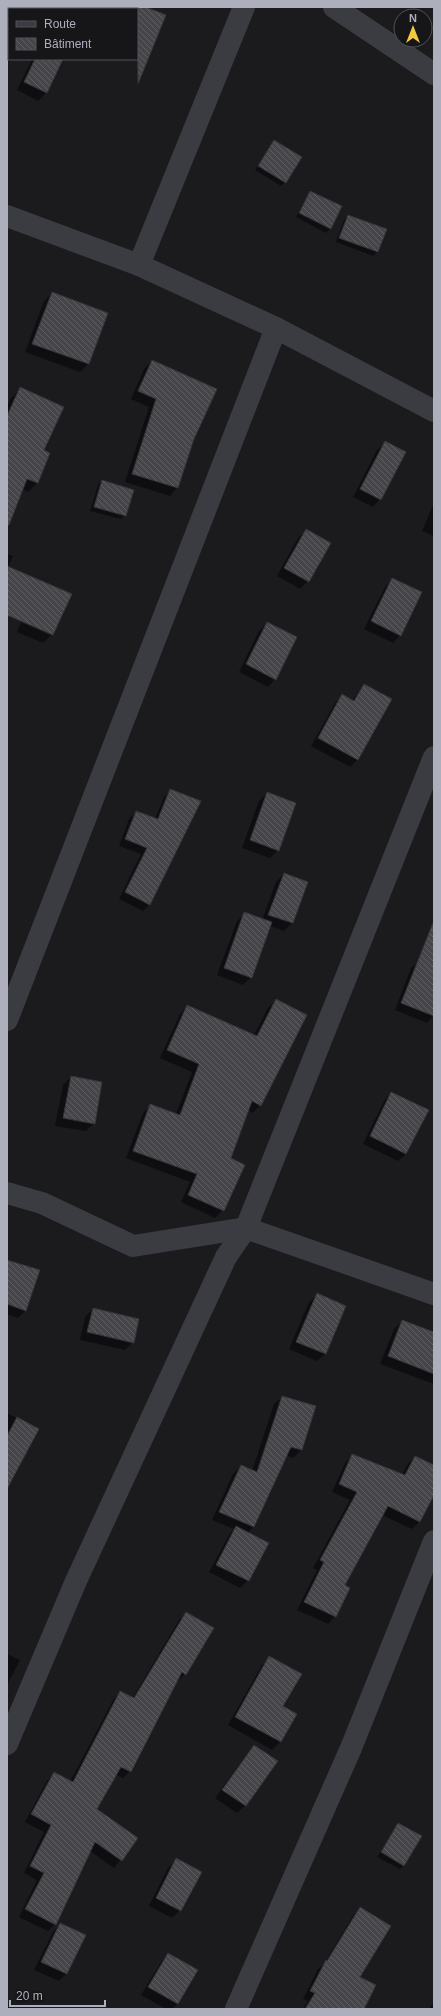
<svg xmlns="http://www.w3.org/2000/svg" width="441" height="2016" font-family="Arial,sans-serif">
<defs>
<pattern id="building-back-hatch" width="6" height="6" patternUnits="userSpaceOnUse"><rect width="6" height="6" fill="#45454a"/><path d="M-1 5l2 2M0 0l6 6M5-1l2 2" fill="none" stroke="#5d5d62"/></pattern>
</defs>
<rect width="100%" height="100%" fill="#1b1a1d"/>
<g fill="#0007">
<polygon points="131,7 143,7 142,59 137,57 137,9 129,9"/>
<polygon points="32,59 62,59 46,93 38,101 17,90"/>
<polygon points="274,141 285,182 281,186 255,170"/>
<polygon points="311,192 341,207 330,229 326,233 296,217 307,196"/>
<polygon points="348,216 385,229 377,252 373,256 336,242 344,220"/>
<polygon points="52,293 107,314 88,364 80,372 25,352 44,301"/>
<polygon points="152,361 193,439 177,488 170,496 125,482 149,407 131,399 144,369"/>
<polygon points="20,389 43,451 37,483 28,492 22,489 7,499 7,407 11,398"/>
<polygon points="385,443 380,499 373,507 353,497 377,450"/>
<polygon points="102,481 125,515 121,519 90,511 98,485"/>
<polygon points="434,503 434,536 422,531"/>
<polygon points="306,531 308,581 300,589 277,576 298,538"/>
<polygon points="7,554 13,556 8,567 52,634 43,643 17,632 21,622 50,635 50,632 7,609"/>
<polygon points="393,579 400,635 393,643 364,629 385,587"/>
<polygon points="267,623 275,679 268,687 239,672 259,631"/>
<polygon points="364,685 357,760 350,767 311,746 335,703 343,695 352,701"/>
<polygon points="171,790 150,904 143,911 119,899 141,854 119,846 129,819 136,812 155,819 164,797"/>
<polygon points="267,793 278,850 270,858 242,848 259,801"/>
<polygon points="284,874 307,882 292,923 284,931 270,926 251,977 243,985 217,975 237,921 245,914 262,920 276,882"/>
<polygon points="418,962 434,968 434,1015 427,1023 395,1010 411,968"/>
<polygon points="276,1001 260,1105 253,1113 248,1110 229,1159 223,1210 215,1218 181,1202 190,1182 126,1158 143,1113 151,1105 176,1114 192,1072 160,1058 180,1014 187,1006 254,1035 268,1008"/>
<polygon points="71,1077 94,1123 86,1131 55,1126 63,1085"/>
<polygon points="391,1093 406,1154 398,1161 363,1144 384,1101"/>
<polygon points="7,1266 26,1310 18,1318 7,1314"/>
<polygon points="317,1295 345,1307 325,1354 317,1361 289,1349 309,1302"/>
<polygon points="93,1309 133,1342 125,1350 80,1340 85,1317"/>
<polygon points="402,1321 434,1333 434,1384 380,1364 394,1329"/>
<polygon points="282,1397 315,1407 301,1450 293,1458 286,1455 253,1527 248,1533 248,1580 240,1588 209,1572 229,1535 234,1529 212,1520 233,1474 241,1466 252,1471 274,1404"/>
<polygon points="7,1413 38,1429 7,1468"/>
<polygon points="353,1455 402,1475 407,1465 415,1457 434,1466 434,1493 419,1522 412,1529 382,1515 343,1585 335,1616 328,1624 297,1610 317,1570 313,1568 350,1500 332,1492 345,1463"/>
<polygon points="186,1613 185,1674 178,1681 176,1680 130,1771 123,1778 115,1774 96,1810 137,1839 114,1868 90,1851 55,1924 48,1931 19,1917 37,1880 24,1873 44,1832 25,1822 47,1781 54,1774 70,1782 113,1700 120,1692 132,1699 179,1620"/>
<polygon points="7,1654 20,1660 7,1685"/>
<polygon points="270,1657 282,1706 296,1714 280,1742 272,1750 228,1725 262,1665"/>
<polygon points="254,1746 276,1762 245,1806 237,1813 215,1798 247,1754"/>
<polygon points="398,1824 404,1865 400,1869 377,1857"/>
<polygon points="176,1860 180,1910 172,1918 149,1906 168,1868"/>
<polygon points="360,1908 358,1978 363,2009 303,2009 308,2001 303,1999 318,1969 324,1964 353,1916"/>
<polygon points="60,1924 67,1973 59,1981 34,1970 53,1932"/>
<polygon points="168,1954 177,2004 172,2009 166,2009 141,1995 161,1962"/>
<polygon points="434,2002 434,2009 429,2009"/>
</g>
<g fill="url(#building-back-hatch)" stroke="#353439">
<polygon points="137,7 146,7 166,15 138,84"/>
<polygon points="35,59 63,59 47,93 24,82"/>
<polygon points="274,140 302,157 286,183 258,166"/>
<polygon points="310,191 342,206 331,229 299,213"/>
<polygon points="348,215 387,229 378,252 339,238"/>
<polygon points="52,292 108,313 89,364 32,344"/>
<polygon points="152,360 217,389 194,439 178,488 132,474 156,399 138,391"/>
<polygon points="20,387 64,407 44,450 50,453 38,483 27,479 9,525 7,525 7,416"/>
<polygon points="385,441 406,452 381,500 360,489"/>
<polygon points="102,480 134,490 126,516 94,507"/>
<polygon points="306,529 331,543 309,582 284,568"/>
<polygon points="7,566 72,594 53,635 7,615"/>
<polygon points="392,578 422,592 401,636 371,621"/>
<polygon points="267,622 297,637 276,680 246,664"/>
<polygon points="364,684 392,699 358,760 318,738 342,694 354,701"/>
<polygon points="170,789 201,801 150,905 125,892 147,848 125,839 136,811 158,819"/>
<polygon points="267,792 296,803 279,851 250,840"/>
<polygon points="284,873 308,882 293,923 268,915"/>
<polygon points="244,912 272,922 252,978 224,968"/>
<polygon points="433,923 434,923 434,1016 401,1003"/>
<polygon points="276,999 307,1015 261,1106 252,1101 231,1158 245,1165 224,1211 188,1195 197,1174 133,1151 150,1104 180,1115 199,1064 167,1050 187,1005 257,1036"/>
<polygon points="71,1076 102,1082 95,1124 63,1118"/>
<polygon points="391,1092 429,1110 406,1154 370,1136"/>
<polygon points="7,1260 40,1270 26,1311 7,1304"/>
<polygon points="317,1293 346,1306 326,1354 296,1342"/>
<polygon points="93,1308 139,1319 134,1343 87,1332"/>
<polygon points="402,1320 434,1332 434,1374 388,1356"/>
<polygon points="282,1396 316,1406 302,1450 291,1447 254,1527 219,1512 241,1465 257,1472"/>
<polygon points="17,1417 39,1429 7,1489 7,1436"/>
<polygon points="352,1454 405,1475 415,1456 434,1465 434,1495 420,1522 388,1506 345,1585 350,1588 336,1617 304,1602 324,1562 320,1560 357,1492 339,1484"/>
<polygon points="236,1526 269,1543 249,1581 216,1565"/>
<polygon points="186,1612 214,1628 186,1675 182,1672 131,1772 121,1767 97,1809 138,1838 122,1861 95,1842 56,1925 25,1909 44,1873 30,1866 51,1825 31,1814 54,1772 73,1782 120,1691 134,1698"/>
<polygon points="269,1656 302,1674 283,1706 297,1714 281,1742 235,1717"/>
<polygon points="254,1745 278,1761 246,1806 222,1790"/>
<polygon points="398,1823 422,1836 404,1866 381,1852"/>
<polygon points="176,1858 202,1872 181,1911 156,1898"/>
<polygon points="360,1907 391,1926 360,1977 376,1985 364,2009 305,2009 315,1993 310,1991 326,1960 327,1961"/>
<polygon points="60,1923 86,1935 67,1974 41,1962"/>
<polygon points="168,1953 198,1970 178,2004 148,1987"/>
</g>
<g fill="none" stroke-linecap="round" stroke-linejoin="round">
<g stroke="#3b3c42" stroke-width="22">
<polyline points="334,7 434,74"/>
<polyline points="7,216 139,265 276,328 434,411"/>
<polyline points="139,265 244,7"/>
<polyline points="7,1020 276,328"/>
<polyline points="7,1193 42,1203 133,1246 246,1228 434,1294"/>
<polyline points="7,1744 76,1581 226,1257 246,1228 434,757"/>
<polyline points="236,2009 351,1748 434,1541"/>
</g>
</g>
<rect width="441" height="2016" fill="none" stroke="#adb0bc" stroke-width="16"/>
<rect x="8" y="8" width="130" height="52" fill="#161518" stroke="#52535a"/>
<rect x="16" y="21" width="20" height="6" fill="#3b3c42" stroke="#52535a"/>
<text x="44" y="28" font-size="12" fill="#adb0bc">Route</text>
<rect x="16" y="38" width="20" height="12" fill="url(#building-back-hatch)" stroke="#52535a"/>
<text x="44" y="48" font-size="12" fill="#adb0bc">Bâtiment</text>
<g transform="translate(413 28)"><circle r="19" fill="#161518" stroke="#52535a"/>
<path d="M0-3L7 15L0 10L-7 15Z" fill="#efc940"/>
<text y="-6" font-size="11" font-weight="bold" text-anchor="middle" fill="#adb0bc">N</text>
</g>
<path d="M10 2000v6h95v-6" fill="none" stroke="#adb0bc" stroke-width="2"/>
<text x="16" y="2000" font-size="12" fill="#adb0bc" stroke="#161518" stroke-width="3" paint-order="stroke">20 m</text>
</svg>
